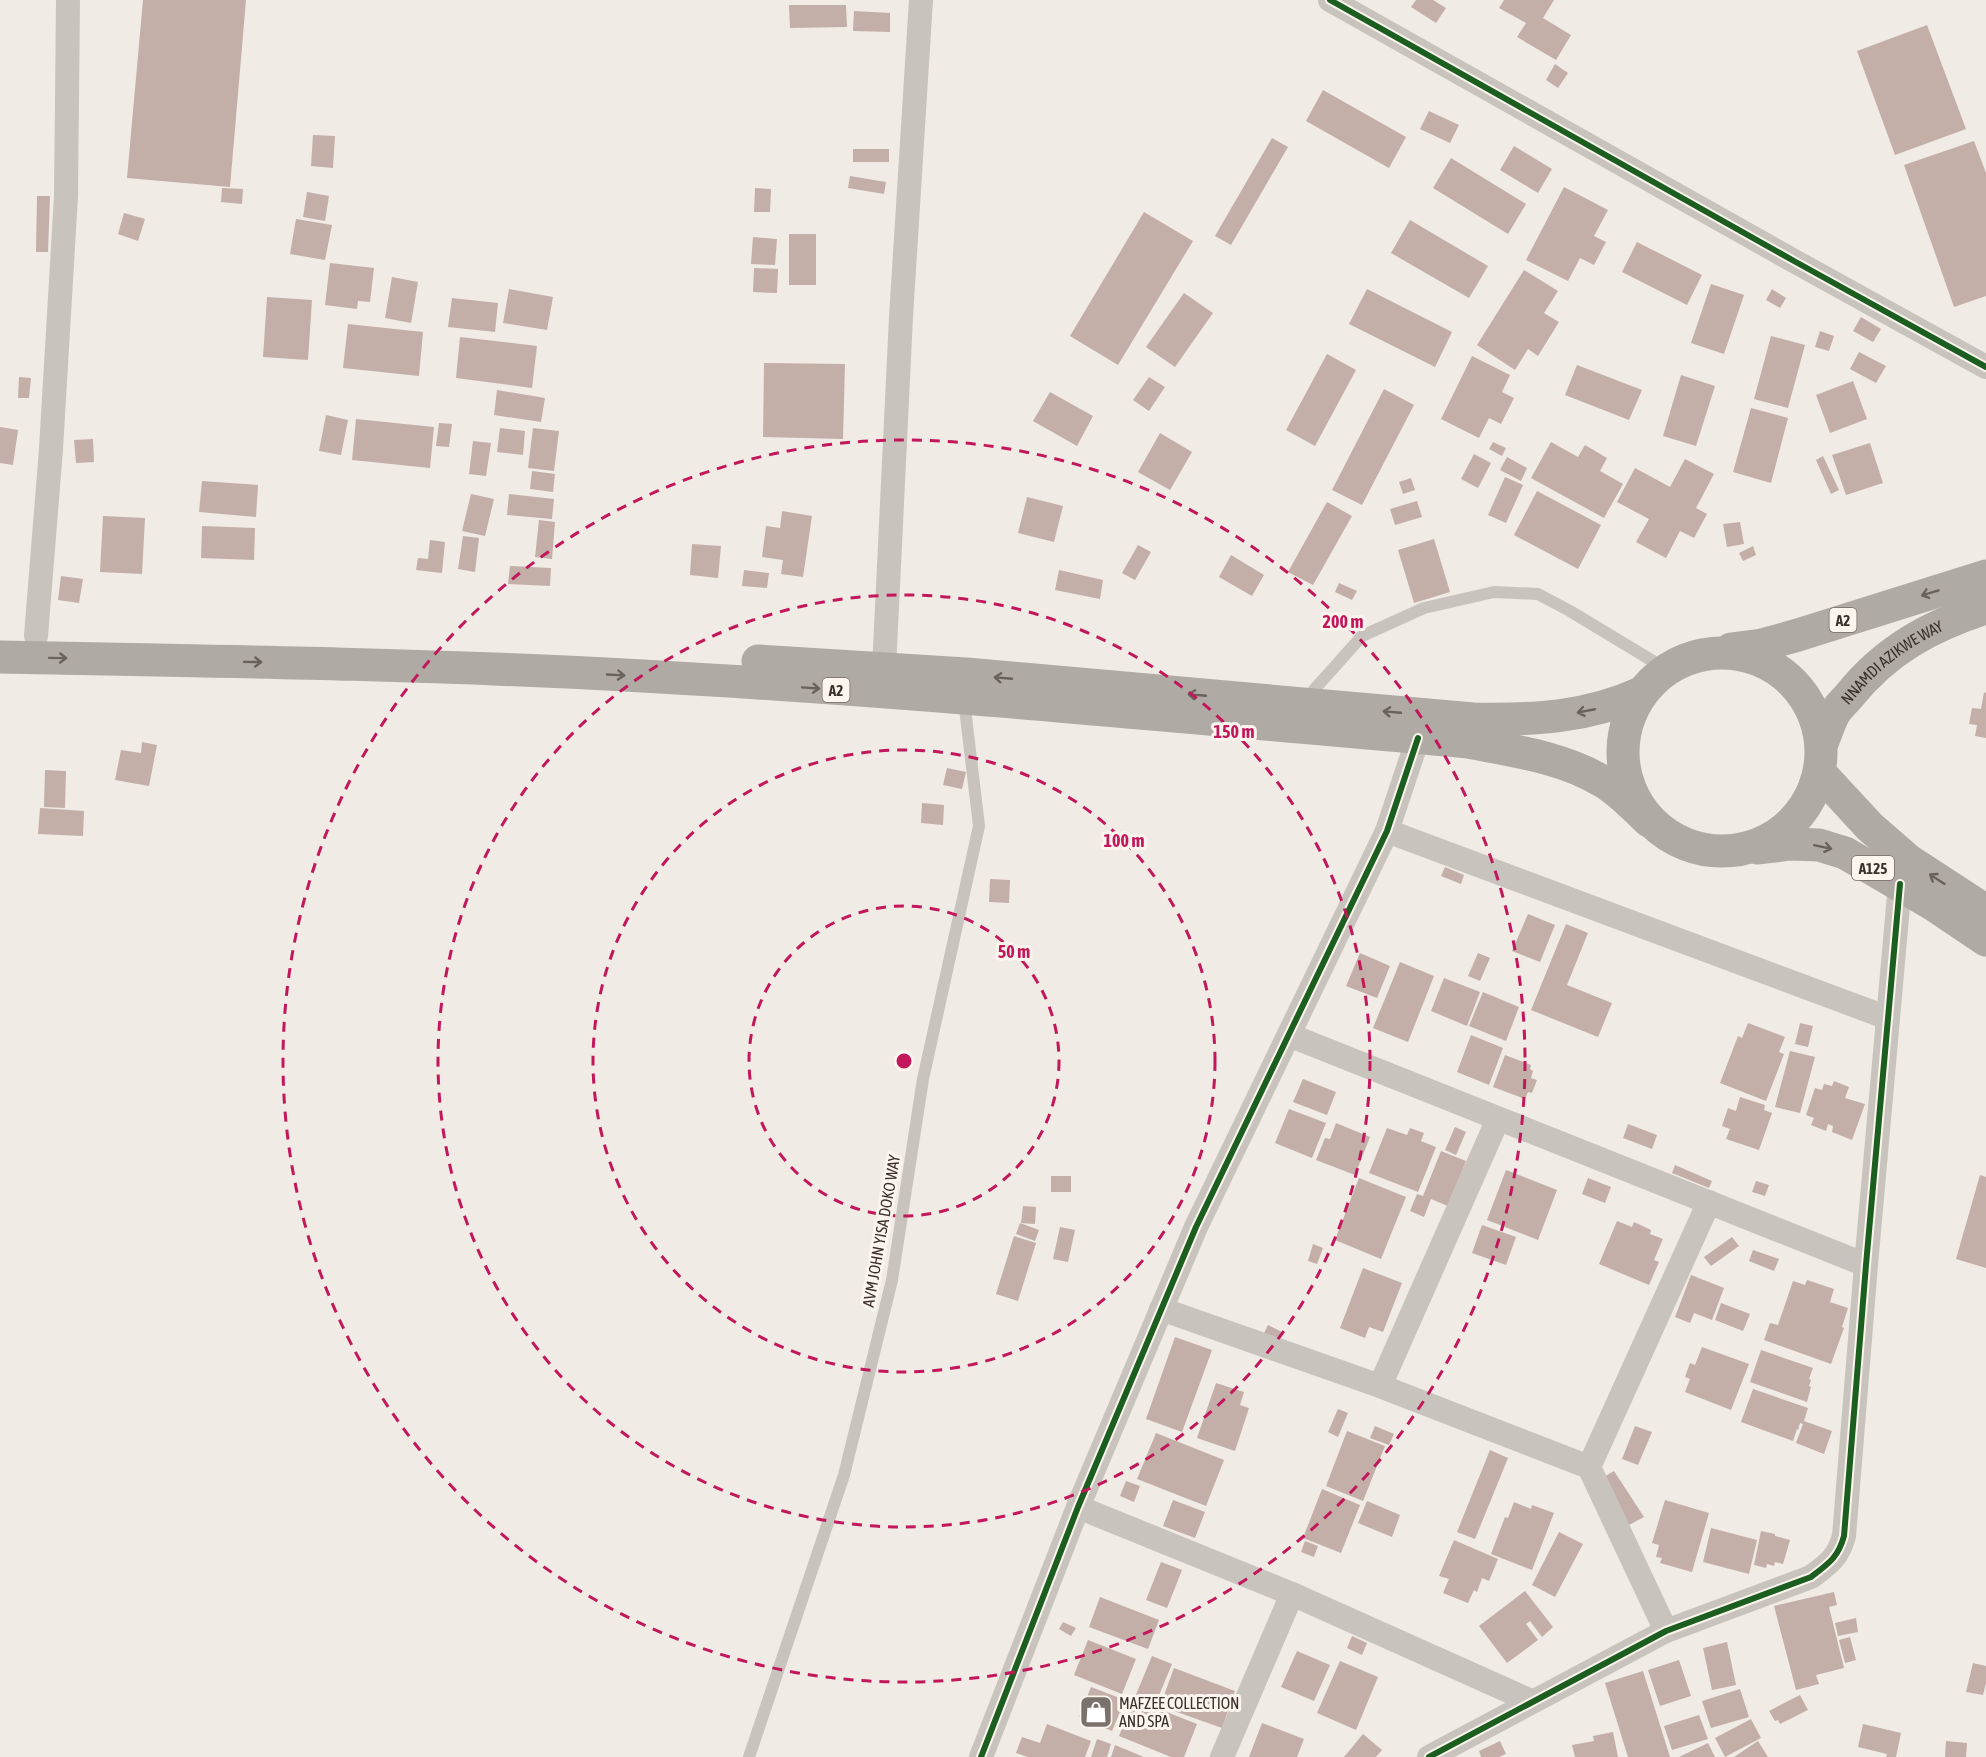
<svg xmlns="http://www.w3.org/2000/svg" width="1986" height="1757" font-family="'Asap Condensed',sans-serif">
<rect width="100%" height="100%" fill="#f0ebe5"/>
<g fill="#c3afa7">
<polygon points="143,0 246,0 230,187 127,178"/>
<polygon points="1416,0 1433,0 1446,8 1436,23 1411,7"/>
<polygon points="1504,0 1554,0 1543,18 1571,35 1556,60 1517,37 1526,23 1499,8"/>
<polygon points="789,5 846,5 847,27 790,28"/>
<polygon points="854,11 890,13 890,32 853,31"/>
<polygon points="1927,25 1966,129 1895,155 1857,51"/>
<polygon points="1555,64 1568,73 1558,88 1546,80"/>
<polygon points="1323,90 1406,137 1389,168 1306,121"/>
<polygon points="1429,111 1459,125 1450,143 1420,129"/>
<polygon points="313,135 335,136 333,168 311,166"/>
<polygon points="1272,138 1288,147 1231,245 1215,236"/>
<polygon points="1974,141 1986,173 1986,296 1954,307 1904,165"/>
<polygon points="1514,146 1552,169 1538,193 1500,170"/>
<rect x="853" y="149" width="36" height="13"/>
<polygon points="1451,158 1526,204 1508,234 1433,188"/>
<polygon points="850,176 886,182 884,194 848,188"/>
<polygon points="1564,187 1608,210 1594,236 1606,242 1594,265 1580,258 1568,281 1526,260"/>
<polygon points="222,188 243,189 242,204 221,202"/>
<polygon points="755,188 771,189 770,212 754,212"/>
<polygon points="307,192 329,196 325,221 303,217"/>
<polygon points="37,196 50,196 48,252 36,252"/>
<polygon points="1144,212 1193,241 1118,365 1070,336"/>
<polygon points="124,213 145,219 138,241 118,234"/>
<polygon points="296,219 332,225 325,260 290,254"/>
<polygon points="1410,220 1488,266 1469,298 1391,253"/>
<rect x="789" y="234" width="27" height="51"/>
<polygon points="753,237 777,239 775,265 751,264"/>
<polygon points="1637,242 1702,275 1687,305 1622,272"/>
<polygon points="330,263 374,268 370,302 358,301 357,309 325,305"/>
<polygon points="754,268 778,269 777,293 753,292"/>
<polygon points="1524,270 1558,291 1544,313 1559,322 1538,356 1528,349 1515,370 1477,345"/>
<polygon points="392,277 418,282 411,323 385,318"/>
<polygon points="1711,284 1744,295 1724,354 1691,343"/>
<polygon points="509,289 553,297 547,330 503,323"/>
<polygon points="1367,289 1452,332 1435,367 1349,324"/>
<polygon points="1772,289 1786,298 1780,308 1766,300"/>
<polygon points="1184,293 1213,313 1175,367 1146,347"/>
<polygon points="267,297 312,300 308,360 263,357"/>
<polygon points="452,298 498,303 495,332 448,327"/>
<polygon points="1861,317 1881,329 1873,342 1853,331"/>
<polygon points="348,324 423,332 419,376 343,368"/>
<polygon points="1820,331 1834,336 1829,351 1815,347"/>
<polygon points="1771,336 1805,345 1788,408 1754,399"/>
<polygon points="460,337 537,346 532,388 456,378"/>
<polygon points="1859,352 1886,366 1876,383 1850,369"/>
<polygon points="1327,354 1356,370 1315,446 1286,430"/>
<polygon points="1472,356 1510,375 1502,392 1514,398 1501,424 1489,418 1479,438 1441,419"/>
<polygon points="764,363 845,364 843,439 763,437"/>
<polygon points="1577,365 1642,390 1629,420 1565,395"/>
<polygon points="1681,375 1715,386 1696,446 1663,436"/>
<polygon points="19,377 31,378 29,398 18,398"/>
<polygon points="1149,377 1165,387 1149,411 1133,400"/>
<polygon points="1853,381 1867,419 1830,433 1816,395"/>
<polygon points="1384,389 1414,405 1362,505 1332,490"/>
<polygon points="497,390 545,398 541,422 494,415"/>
<polygon points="1050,392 1093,416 1077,446 1033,421"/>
<polygon points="1751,408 1788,418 1771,483 1733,472"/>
<polygon points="326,415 348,420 341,455 319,451"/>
<polygon points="356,419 434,427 430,468 352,460"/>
<polygon points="439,423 452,424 449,447 436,446"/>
<polygon points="0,427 18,430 13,465 0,463"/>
<polygon points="500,428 525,431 523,455 497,452"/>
<polygon points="533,428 559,431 554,471 528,468"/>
<polygon points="1160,433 1192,452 1170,490 1138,472"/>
<polygon points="93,439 94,462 76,463 74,440"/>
<polygon points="473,441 491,443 486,476 469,474"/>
<polygon points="1493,442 1506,448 1502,456 1489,449"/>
<polygon points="1551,442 1578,457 1585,445 1607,458 1600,471 1623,484 1604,518 1531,478"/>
<polygon points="1870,443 1883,483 1846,495 1832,455"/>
<polygon points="1474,454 1491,463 1478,488 1461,479"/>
<polygon points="1823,456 1839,490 1831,494 1816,460"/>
<polygon points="1507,457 1527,468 1521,481 1500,470"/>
<polygon points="1685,459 1714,474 1696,508 1707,514 1694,538 1680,531 1666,558 1636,542 1649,519 1617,502 1635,468 1670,487"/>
<polygon points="532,471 555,474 553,492 530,489"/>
<polygon points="1505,477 1523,485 1506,523 1488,515"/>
<polygon points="1411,478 1415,490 1403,494 1399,482"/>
<polygon points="202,481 258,485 256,517 199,512"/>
<polygon points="1537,491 1601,525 1578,569 1514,535"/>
<polygon points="471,494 494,499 485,536 462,531"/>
<polygon points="509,494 554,499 552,519 507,515"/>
<polygon points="1027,497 1063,506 1054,542 1018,533"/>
<polygon points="1417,501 1422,517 1395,525 1390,509"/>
<polygon points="1327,502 1352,516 1313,585 1288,572"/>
<polygon points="782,511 812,516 803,577 781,574 783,560 762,557 766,526 780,528"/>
<polygon points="103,516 145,518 142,574 100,572"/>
<polygon points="539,520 555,522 552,559 535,557"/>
<polygon points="1740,522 1744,544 1727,547 1723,524"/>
<polygon points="202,526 255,528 254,560 201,558"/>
<polygon points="463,536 479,538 475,572 458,569"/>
<polygon points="1434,539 1450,592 1414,603 1398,550"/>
<polygon points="430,540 445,542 442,573 416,570 418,558 428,559"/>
<polygon points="692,544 721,546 718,578 690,575"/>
<polygon points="1138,545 1151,552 1135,580 1122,573"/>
<polygon points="1753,546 1756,555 1743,561 1739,553"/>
<polygon points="1231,555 1264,575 1252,596 1219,577"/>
<polygon points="510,566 551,568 550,586 508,584"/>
<polygon points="744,570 769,573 767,588 742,586"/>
<polygon points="1059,570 1103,580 1100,599 1055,590"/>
<polygon points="61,576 83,579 79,603 58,600"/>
<polygon points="1339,583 1357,591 1352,600 1335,592"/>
<polygon points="1984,692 1986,693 1986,738 1975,736 1977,725 1969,724 1972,708 1981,709"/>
<polygon points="142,742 157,745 149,786 115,780 121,750 141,753"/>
<polygon points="947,768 966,772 962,789 943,785"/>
<polygon points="45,770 66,771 65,808 44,807"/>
<polygon points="922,803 944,805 943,825 921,823"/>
<polygon points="40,808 84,811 83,836 38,834"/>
<polygon points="1445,867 1464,875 1461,884 1441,876"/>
<polygon points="990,879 1010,880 1009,903 989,902"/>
<polygon points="1528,914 1555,925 1540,962 1512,951"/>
<polygon points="1566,924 1588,933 1567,985 1612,1003 1598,1037 1531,1010"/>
<polygon points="1360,953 1390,966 1377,998 1346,986"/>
<polygon points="1478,953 1490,958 1480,981 1468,976"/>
<polygon points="1400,962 1434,976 1408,1042 1373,1028"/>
<polygon points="1444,978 1480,992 1467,1026 1431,1011"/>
<polygon points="1483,992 1519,1007 1506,1041 1469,1026"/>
<polygon points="1748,1023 1785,1037 1779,1052 1784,1054 1766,1101 1720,1083 1738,1036 1742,1038"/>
<polygon points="1800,1023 1813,1026 1808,1047 1795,1044"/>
<polygon points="1471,1035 1503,1048 1489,1085 1457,1072"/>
<polygon points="1790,1051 1815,1057 1800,1113 1775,1107"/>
<polygon points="1505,1055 1531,1065 1530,1069 1533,1071 1531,1078 1537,1080 1532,1093 1528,1092 1525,1099 1493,1087"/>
<polygon points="1303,1079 1336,1092 1327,1115 1293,1102"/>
<polygon points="1834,1081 1849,1087 1845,1098 1865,1104 1852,1140 1832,1132 1833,1126 1828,1124 1826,1131 1811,1125 1814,1118 1806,1115 1815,1088 1822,1090 1824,1084 1832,1086"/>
<polygon points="1740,1097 1765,1105 1764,1110 1772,1113 1759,1150 1726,1139 1730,1129 1722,1126 1728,1108 1736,1111"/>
<polygon points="1289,1109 1326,1123 1312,1158 1275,1143"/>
<polygon points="1336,1123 1370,1137 1355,1175 1316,1160 1325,1138 1330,1139"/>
<polygon points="1628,1124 1657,1135 1652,1149 1623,1138"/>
<polygon points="1455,1127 1466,1132 1456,1155 1445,1150"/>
<polygon points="1387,1128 1407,1135 1410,1128 1424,1133 1421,1141 1436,1147 1418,1192 1369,1173"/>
<polygon points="1441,1151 1466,1161 1448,1206 1431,1199 1424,1217 1410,1211 1417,1194 1423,1196"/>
<polygon points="1675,1165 1712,1181 1709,1188 1672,1173"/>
<polygon points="1506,1170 1557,1190 1538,1240 1487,1220"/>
<polygon points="1980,1175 1986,1177 1986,1268 1956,1259"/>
<rect x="1051" y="1176" width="20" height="16"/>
<polygon points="1359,1178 1406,1197 1381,1259 1335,1240"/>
<polygon points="1588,1178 1611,1187 1605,1203 1582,1194"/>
<polygon points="1756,1181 1769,1185 1765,1196 1752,1192"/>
<polygon points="1023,1206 1036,1207 1035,1224 1021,1223"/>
<polygon points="1617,1221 1632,1227 1634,1222 1651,1230 1650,1234 1663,1239 1654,1260 1659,1262 1649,1285 1599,1264"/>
<polygon points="1020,1223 1039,1230 1035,1241 1016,1234"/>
<polygon points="1482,1225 1516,1237 1506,1265 1472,1253"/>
<polygon points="1060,1227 1075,1230 1068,1262 1053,1259"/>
<polygon points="1014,1236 1036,1243 1018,1301 996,1294"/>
<polygon points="1732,1237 1739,1246 1711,1266 1704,1257"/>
<polygon points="1313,1244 1323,1248 1317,1264 1308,1261"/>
<polygon points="1753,1250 1779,1259 1774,1271 1749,1261"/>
<polygon points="1363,1268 1402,1283 1383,1332 1369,1327 1365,1338 1340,1328"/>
<polygon points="1691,1275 1724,1288 1712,1320 1694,1313 1690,1323 1675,1317"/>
<polygon points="1807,1280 1834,1289 1830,1302 1848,1308 1842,1327 1844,1328 1831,1364 1764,1340 1770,1323 1778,1325 1793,1281 1805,1285"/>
<polygon points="1721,1303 1750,1314 1743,1331 1715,1320"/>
<polygon points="1268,1325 1282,1332 1279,1339 1264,1333"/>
<polygon points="1175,1337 1212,1350 1182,1432 1146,1419"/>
<polygon points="1702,1347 1749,1364 1731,1410 1685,1392 1690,1379 1685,1377 1690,1363 1695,1365"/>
<polygon points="1761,1350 1813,1368 1809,1379 1811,1380 1809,1386 1811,1387 1807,1402 1750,1382"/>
<polygon points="1216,1383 1244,1392 1240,1405 1249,1408 1235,1451 1197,1438"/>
<polygon points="1753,1389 1808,1408 1804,1421 1832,1431 1824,1454 1796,1443 1803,1424 1800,1423 1798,1430 1797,1429 1793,1441 1741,1422"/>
<polygon points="1338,1409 1348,1413 1338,1437 1328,1432"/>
<polygon points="1375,1426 1394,1434 1389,1445 1370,1438"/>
<polygon points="1635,1426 1652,1432 1638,1465 1622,1459"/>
<polygon points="1347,1431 1385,1446 1363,1501 1326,1486"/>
<polygon points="1156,1433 1224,1460 1206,1506 1137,1479"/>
<polygon points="1490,1450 1508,1458 1475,1539 1457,1532"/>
<polygon points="1614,1471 1644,1517 1629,1525 1600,1479"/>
<polygon points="1126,1481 1140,1486 1134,1502 1120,1496"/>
<polygon points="1322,1489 1360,1505 1341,1553 1303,1538"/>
<polygon points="1173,1500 1205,1512 1195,1538 1163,1526"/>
<polygon points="1665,1500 1709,1513 1692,1572 1660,1563 1662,1558 1656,1557 1659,1545 1652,1543"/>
<polygon points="1367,1501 1400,1515 1392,1537 1358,1523"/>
<polygon points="1514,1502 1531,1509 1532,1505 1554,1513 1532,1570 1491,1554 1505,1517 1508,1518"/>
<polygon points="1711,1528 1757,1540 1749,1574 1703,1562"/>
<polygon points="1761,1531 1775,1534 1775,1536 1790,1540 1783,1564 1775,1562 1774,1566 1767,1564 1766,1568 1754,1565"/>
<polygon points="1559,1532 1583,1544 1555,1597 1532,1585"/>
<polygon points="1454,1540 1498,1559 1489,1581 1482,1578 1477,1592 1474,1590 1468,1603 1443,1593 1449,1579 1439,1576"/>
<polygon points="1305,1541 1318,1546 1314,1557 1301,1552"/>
<polygon points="1161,1562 1182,1570 1167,1608 1146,1600"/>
<polygon points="1525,1591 1553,1627 1542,1637 1530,1621 1526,1624 1538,1640 1507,1663 1479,1626"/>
<polygon points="1834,1592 1837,1605 1829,1607 1844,1668 1816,1675 1819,1684 1796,1690 1774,1606"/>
<polygon points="1100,1597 1159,1620 1148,1649 1089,1627"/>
<polygon points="1856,1618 1858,1632 1838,1636 1835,1623"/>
<polygon points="1063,1622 1076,1628 1071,1636 1059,1629"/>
<polygon points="1352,1636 1367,1643 1362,1655 1347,1648"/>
<polygon points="1850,1637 1856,1660 1845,1663 1839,1640"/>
<polygon points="1088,1640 1136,1659 1122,1694 1074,1675"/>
<polygon points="1727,1642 1736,1685 1712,1690 1703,1648"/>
<polygon points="1297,1651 1330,1665 1314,1701 1281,1687"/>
<polygon points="1152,1656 1172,1664 1155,1705 1135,1697"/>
<polygon points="1679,1660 1691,1696 1660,1706 1648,1670"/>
<polygon points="1340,1661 1378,1677 1356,1730 1317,1713"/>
<polygon points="1973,1663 1986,1666 1986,1683 1983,1695 1966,1692"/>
<polygon points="1174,1668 1235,1691 1222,1728 1160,1706"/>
<polygon points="1643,1671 1670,1757 1628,1757 1605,1683"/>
<polygon points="1091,1687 1125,1700 1112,1731 1079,1717"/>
<polygon points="1740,1689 1749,1717 1711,1728 1702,1701"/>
<polygon points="1800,1695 1808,1710 1780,1724 1778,1720 1775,1721 1769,1711"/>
<polygon points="1134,1699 1197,1724 1184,1757 1171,1757 1119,1736"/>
<polygon points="1699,1715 1708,1739 1672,1750 1664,1726"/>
<polygon points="1751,1719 1761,1738 1725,1757 1715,1738"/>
<polygon points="1262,1723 1304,1739 1297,1757 1249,1757"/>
<polygon points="1047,1724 1091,1741 1085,1757 1028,1757 1016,1753 1022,1737 1040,1743"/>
<polygon points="1863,1724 1901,1733 1896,1757 1886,1757 1887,1754 1858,1747"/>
<polygon points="1613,1732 1618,1757 1575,1757 1572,1745 1594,1741 1593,1736"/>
<polygon points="1363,1734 1382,1750 1376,1757 1344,1757"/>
<polygon points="1097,1739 1111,1744 1107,1757 1091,1757"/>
<polygon points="1500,1741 1506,1754 1499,1757 1481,1757 1479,1751"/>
<polygon points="1758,1741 1768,1757 1734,1757"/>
<polygon points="1946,1741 1967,1743 1966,1757 1945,1757"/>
<polygon points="1708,1743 1715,1757 1679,1757"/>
<polygon points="1115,1745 1144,1757 1111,1757"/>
</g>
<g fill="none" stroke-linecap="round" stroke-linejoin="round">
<g stroke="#c9c3be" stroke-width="12">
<polyline points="1304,701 1362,636 1424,608 1494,592 1538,594 1570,611 1666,669"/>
<polyline points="749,1757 844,1475 892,1280 923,1079 979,826 964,700"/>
</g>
<g stroke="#c9c3be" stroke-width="24">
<polyline points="1330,0 1794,261 1986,367"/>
<polyline points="36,636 51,449 66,196 68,0"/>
<polyline points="884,669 901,317 921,0"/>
<polyline points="1387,831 1888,1018"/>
<polyline points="1289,1035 1866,1265"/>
<polyline points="1161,1309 1380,1386 1589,1467 1666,1631"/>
<polyline points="1380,1386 1498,1119"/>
<polyline points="1589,1467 1709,1202"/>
<polyline points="1078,1507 1292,1594 1531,1701"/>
<polyline points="981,1757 1078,1507 1196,1227 1387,831 1418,738"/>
<polyline points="1222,1757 1292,1594"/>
<path d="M1429,1757L1666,1631L1811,1577C1828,1564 1838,1558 1844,1536L1866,1265L1900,884"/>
</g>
<g stroke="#afaaa4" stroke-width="33">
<polyline points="1731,649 1762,645 1798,635 1986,576"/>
<circle cx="1722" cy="752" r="99"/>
<path d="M0,657C214,661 429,664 643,676C918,691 1193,718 1468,742C1514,751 1561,757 1602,781C1620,791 1634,807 1649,821"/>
<path d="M758,661L966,674L1473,719C1533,720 1586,718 1641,693"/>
<path id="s1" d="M1822,743C1826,734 1829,723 1834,714C1838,707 1844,702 1849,696C1886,650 1930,626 1986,608"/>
<polyline points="1820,773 1870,827 1908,860 1986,911"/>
<polyline points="1758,848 1790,844 1819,845 1845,853 1934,905 1986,940"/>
</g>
<defs>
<g id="cycleway">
<polyline points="1330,0 1794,261 1986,367"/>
<polyline points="981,1757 1078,1507 1196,1227 1387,831 1418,738"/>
<path d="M1429,1757L1666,1631L1811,1577C1828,1564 1838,1558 1844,1536L1866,1265L1900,884"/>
</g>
</defs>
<use href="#cycleway" stroke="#fbf5ee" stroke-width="10"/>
<use href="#cycleway" stroke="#1b5e20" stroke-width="6"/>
</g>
<defs><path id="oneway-shaft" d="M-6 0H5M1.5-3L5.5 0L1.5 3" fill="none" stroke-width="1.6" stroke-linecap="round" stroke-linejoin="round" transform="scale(1.5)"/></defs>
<g stroke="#69615b">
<use href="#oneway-shaft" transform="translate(1930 593) rotate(163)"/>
<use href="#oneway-shaft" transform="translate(58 658) rotate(1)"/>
<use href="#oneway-shaft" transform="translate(253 662) rotate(1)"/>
<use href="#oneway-shaft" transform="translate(616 675) rotate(3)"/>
<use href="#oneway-shaft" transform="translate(1003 678) rotate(-175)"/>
<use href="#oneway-shaft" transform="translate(811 688) rotate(4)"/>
<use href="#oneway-shaft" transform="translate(1197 695) rotate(-175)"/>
<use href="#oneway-shaft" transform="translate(1586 711) rotate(169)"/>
<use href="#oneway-shaft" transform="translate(1392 712) rotate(-175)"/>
<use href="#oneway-shaft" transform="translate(1823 847) rotate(12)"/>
<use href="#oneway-shaft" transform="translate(1937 879) rotate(-147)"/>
</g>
<g fill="none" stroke="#c2185b" stroke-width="3" stroke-dasharray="10 8">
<circle cx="904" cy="1061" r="155"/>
<circle cx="904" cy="1061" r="311"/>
<circle cx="904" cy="1061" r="466"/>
<circle cx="904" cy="1061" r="621"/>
</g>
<defs>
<symbol id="shop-square" viewBox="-11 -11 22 22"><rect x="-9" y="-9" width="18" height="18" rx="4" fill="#7a716c" stroke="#fbf5ee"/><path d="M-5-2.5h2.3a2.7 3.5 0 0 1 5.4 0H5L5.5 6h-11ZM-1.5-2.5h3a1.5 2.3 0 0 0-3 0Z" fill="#fff"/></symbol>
</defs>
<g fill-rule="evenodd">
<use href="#shop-square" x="1077" y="1693" width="38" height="38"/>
</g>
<g text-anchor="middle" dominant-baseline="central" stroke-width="6" stroke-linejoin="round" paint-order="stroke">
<g fill="#fbf5ee" stroke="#756b66" stroke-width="1.5">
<rect x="1829.5" y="608" width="27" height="24" rx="4.5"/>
<rect x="822.5" y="678" width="27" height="24" rx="4.5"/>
<rect x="1852" y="856" width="42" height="24" rx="4.5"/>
</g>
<g font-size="15" font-weight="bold" fill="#3b302b">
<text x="1843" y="620">A2</text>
<text x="836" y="690">A2</text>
<text x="1873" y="868">A125</text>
</g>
<g font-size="16" fill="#3b302b" stroke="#fbf5ee">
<text stroke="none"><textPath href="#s1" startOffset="110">NNAMDI AZIKWE WAY</textPath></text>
<text transform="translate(881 1231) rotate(-80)">AVM JOHN YISA DOKO WAY</text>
</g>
<g font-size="16" fill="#3b302b" stroke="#fbf5ee" text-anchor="start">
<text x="1119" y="1703">MAFZEE COLLECTION<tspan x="1119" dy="18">AND SPA</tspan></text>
</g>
</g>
<circle cx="904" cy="1061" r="9" fill="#c2185b" stroke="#fbf5ee" stroke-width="3"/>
<g font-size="18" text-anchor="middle" font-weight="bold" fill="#c2185b" stroke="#fbf5ee" stroke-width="6" stroke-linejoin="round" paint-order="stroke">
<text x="1343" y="628">200 m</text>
<text x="1234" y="738">150 m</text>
<text x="1124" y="847">100 m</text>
<text x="1014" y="958">50 m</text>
</g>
</svg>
